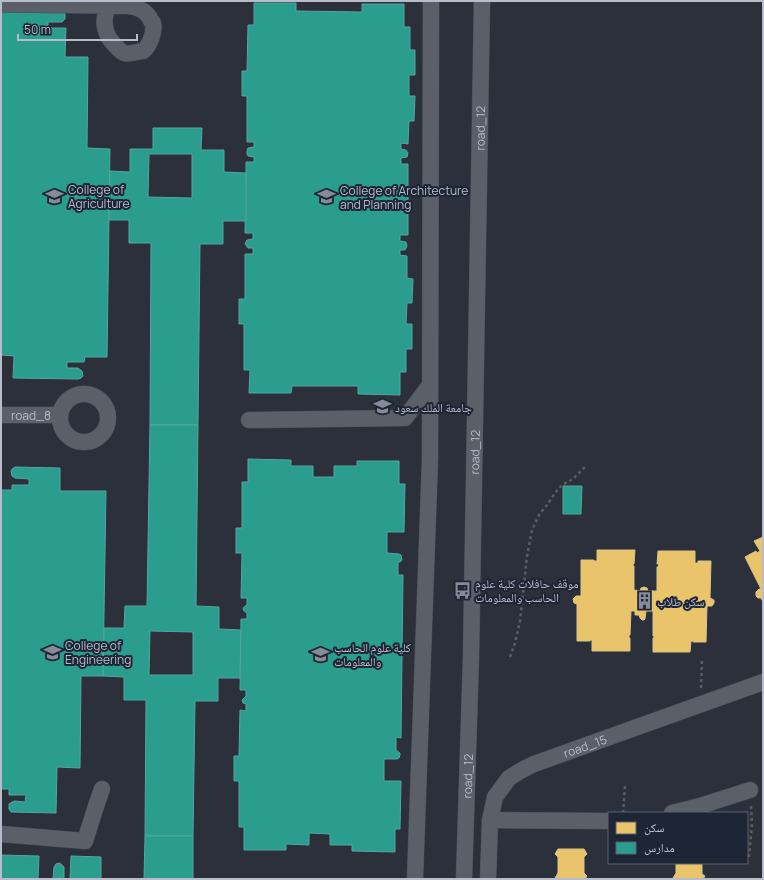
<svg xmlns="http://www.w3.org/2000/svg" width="764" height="880" font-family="Manrope,'Noto Naskh Arabic',sans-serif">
<rect width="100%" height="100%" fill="#2b303a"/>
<g fill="#e9c46a" stroke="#dac287">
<polygon points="763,537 763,602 761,598 758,598 756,596 756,592 759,589 761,589 745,557 756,551 757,553 760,551 754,541"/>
<polygon points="597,550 635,550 634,564 633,564 633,566 634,566 634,590 640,591 641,588 644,587 647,588 648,591 657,591 657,567 658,567 659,564 657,564 658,551 695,551 695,563 698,563 698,561 711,561 710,598 714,600 714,603 712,606 707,606 706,642 693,642 693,641 691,641 690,652 653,652 653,638 654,638 654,636 653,636 653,611 646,611 645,619 644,620 642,620 640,618 639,615 635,615 635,611 631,611 630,635 629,635 629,638 630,638 630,651 592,651 592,640 590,640 590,641 577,641 577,604 574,603 573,599 576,596 581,596 581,560 594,560 594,561 597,561"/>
<polygon points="558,849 584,849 587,854 584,857 584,873 587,876 585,879 556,879 555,878 558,873 558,857 555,854"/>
<polygon points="676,863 702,863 702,874 705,876 703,879 674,879 673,878 676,873"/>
</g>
<g fill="#2a9d8f" stroke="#54a6a1" fill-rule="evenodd">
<polygon points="254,3 296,3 296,11 362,12 362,4 404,4 404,27 410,27 410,50 415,50 415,75 409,75 409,96 415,96 414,121 409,121 408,144 401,143 401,149 406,150 408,153 407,157 401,158 401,164 408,164 408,235 400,235 400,241 406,242 407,246 405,250 400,250 400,255 407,256 407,278 413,279 412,303 407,303 406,324 412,324 412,349 406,349 406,372 400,372 400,395 358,394 358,386 292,386 291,393 249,393 250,370 244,370 244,324 239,324 239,299 245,299 245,254 253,254 253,248 248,248 245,244 247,240 253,239 253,233 245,233 246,173 246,162 254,162 254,157 248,156 247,154 247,151 248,148 254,147 254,142 247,142 247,96 242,96 242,71 247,71 248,25 254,25"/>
<polygon points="1,10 63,12 65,14 65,19 62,22 48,22 48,28 66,28 65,57 88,57 87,148 110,149 107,357 85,357 84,362 67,362 67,368 78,368 82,371 83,376 81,378 78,379 13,378 14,356 1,355"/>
<path d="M153,128H202L201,150H224V172L246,173V221H223V244H200L198,425H150L151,243H129V220H109L110,171L130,172V149H153ZM149,154H192V198L148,197Z"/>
<path d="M150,425H198L196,606L219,607V629L241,630L240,678H218V701H195L193,836H145L146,700H124V677L103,676L104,628H124L125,606H147ZM150,631L193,632V675H149Z"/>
<polygon points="248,459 291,460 291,466 313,466 313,477 334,477 334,466 357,466 357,461 399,461 399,484 405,484 404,532 387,532 387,553 399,554 401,555 402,560 400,562 398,562 398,575 403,575 401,738 396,737 396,750 400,753 400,755 399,758 397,759 384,759 384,781 401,781 400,829 395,829 395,852 352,851 352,845 330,845 330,834 309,833 309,845 286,844 286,850 244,850 244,827 239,827 239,781 234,781 234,756 239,756 240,710 246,711 246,704 243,703 242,700 246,696 246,690 240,690 241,619 247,619 247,613 244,611 243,609 244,607 247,605 247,598 241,598 242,553 236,553 236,528 242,528 242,482 248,482"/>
<polygon points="15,467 60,468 60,491 106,491 103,676 81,676 80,768 57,767 56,813 11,812 9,809 9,804 14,801 25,802 26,795 9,795 9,789 1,789 1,490 12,490 12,485 29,485 29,479 15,478 12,476 11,471 12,469"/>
<polygon points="563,486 582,486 581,514 563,514"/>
<polygon points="145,836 193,836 193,879 144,879"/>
<polygon points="1,855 39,856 38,879 1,879"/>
<polygon points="71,856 101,857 101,879 53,879 54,867 56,864 59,863 61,864 64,867 64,879 70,879"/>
</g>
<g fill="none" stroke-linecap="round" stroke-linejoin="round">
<defs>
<g id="minor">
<path d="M1,4L129,6C138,7 145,10 150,18C150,19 152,22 153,23C155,31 150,46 143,51C142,51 137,52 137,52C133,53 128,54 124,53C118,50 113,43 109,38C103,26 103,17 109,6"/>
<circle cx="84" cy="418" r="24"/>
<path id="s1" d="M1,415H60"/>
<polyline points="249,420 405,418 430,385"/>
<polyline points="672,813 700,806 750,790"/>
<polyline points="490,820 609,821"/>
<polyline points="1,834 85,841 97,803 102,789"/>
<polyline points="415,879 430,459 431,1"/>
<path id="s2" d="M464,879L471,657L482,1"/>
<path id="s3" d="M488,879L490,820L495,797L509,778L522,770L534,764L763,682"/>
</g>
</defs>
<use href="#minor" stroke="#474b53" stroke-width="17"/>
<g stroke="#595e65" stroke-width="2.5" stroke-dasharray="3 3" stroke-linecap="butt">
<polyline points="510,657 515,643 520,621 527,556 532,530 539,515 547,505 555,493 562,485 573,479 585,467"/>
<polyline points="701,688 702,660"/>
<polyline points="623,813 625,786"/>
<polyline points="749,857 752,824 751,806"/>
</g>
<use href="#minor" stroke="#5b5f68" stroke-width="16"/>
</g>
<defs>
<symbol id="university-bare" viewBox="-9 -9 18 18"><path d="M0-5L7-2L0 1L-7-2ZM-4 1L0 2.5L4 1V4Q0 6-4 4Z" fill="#858b98" stroke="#1e2535" stroke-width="2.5" paint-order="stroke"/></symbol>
<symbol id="bus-bare" viewBox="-9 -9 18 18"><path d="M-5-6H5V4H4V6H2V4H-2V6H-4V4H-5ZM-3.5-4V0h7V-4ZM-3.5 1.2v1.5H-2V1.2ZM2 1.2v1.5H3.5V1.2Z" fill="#858b98" stroke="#1e2535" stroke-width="2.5" paint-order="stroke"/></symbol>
<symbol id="building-bare" viewBox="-9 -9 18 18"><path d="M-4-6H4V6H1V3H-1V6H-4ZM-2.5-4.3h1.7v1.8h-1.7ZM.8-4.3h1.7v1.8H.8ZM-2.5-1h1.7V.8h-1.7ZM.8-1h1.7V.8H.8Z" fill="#858b98" stroke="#1e2535" stroke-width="2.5" paint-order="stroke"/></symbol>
</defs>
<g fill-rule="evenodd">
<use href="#university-bare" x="42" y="184" width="25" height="25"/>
<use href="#university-bare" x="314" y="184" width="25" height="25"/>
<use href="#university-bare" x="370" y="394" width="25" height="25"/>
<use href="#bus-bare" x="450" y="578" width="25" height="25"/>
<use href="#building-bare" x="632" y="588" width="25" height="25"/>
<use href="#university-bare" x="40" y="640" width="25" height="25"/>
<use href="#university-bare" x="308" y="642" width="25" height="25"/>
</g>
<g text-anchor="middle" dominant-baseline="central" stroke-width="4" stroke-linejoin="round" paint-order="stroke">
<g font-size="12" fill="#b6bccb" stroke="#1e2535">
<text stroke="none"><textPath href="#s2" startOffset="751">road_12</textPath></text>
<text stroke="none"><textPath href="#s1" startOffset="30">road_8</textPath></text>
<text stroke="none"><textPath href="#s2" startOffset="427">road_12</textPath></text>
<text stroke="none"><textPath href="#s3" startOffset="189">road_15</textPath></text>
<text stroke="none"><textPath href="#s2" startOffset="103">road_12</textPath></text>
</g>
<g font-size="12" fill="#b6bccb" stroke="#1e2535" text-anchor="start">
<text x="68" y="189">College of<tspan x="68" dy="14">Agriculture</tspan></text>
<text x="340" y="190">College of Architecture<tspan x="340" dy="14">and Planning</tspan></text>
<text x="395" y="407">جامعة الملك سعود</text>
<text x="475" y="583">موقف حافلات كلية علوم<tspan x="475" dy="14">الحاسب والمعلومات</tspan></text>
<text x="657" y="601">سكن طلاب</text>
<text x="65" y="645">College of<tspan x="65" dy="14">Engineering</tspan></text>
<text x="334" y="647">كلية علوم الحاسب<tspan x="334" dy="14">والمعلومات</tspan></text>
</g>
</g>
<rect width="764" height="880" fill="none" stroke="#b6bccb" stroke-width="4"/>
<rect x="608" y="812" width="140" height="52" fill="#1e2535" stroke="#5b6171"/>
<rect x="616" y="822" width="20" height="12" fill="#e9c46a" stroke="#5b6171"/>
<text x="644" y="832" font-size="12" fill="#b6bccb">سكن</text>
<rect x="616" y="842" width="20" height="12" fill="#2a9d8f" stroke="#5b6171"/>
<text x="644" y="852" font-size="12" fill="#b6bccb">مدارس</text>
<path d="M18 34v6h119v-6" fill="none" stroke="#b6bccb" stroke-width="2"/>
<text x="24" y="34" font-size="12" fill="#b6bccb" stroke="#1e2535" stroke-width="3" paint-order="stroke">50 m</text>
</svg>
